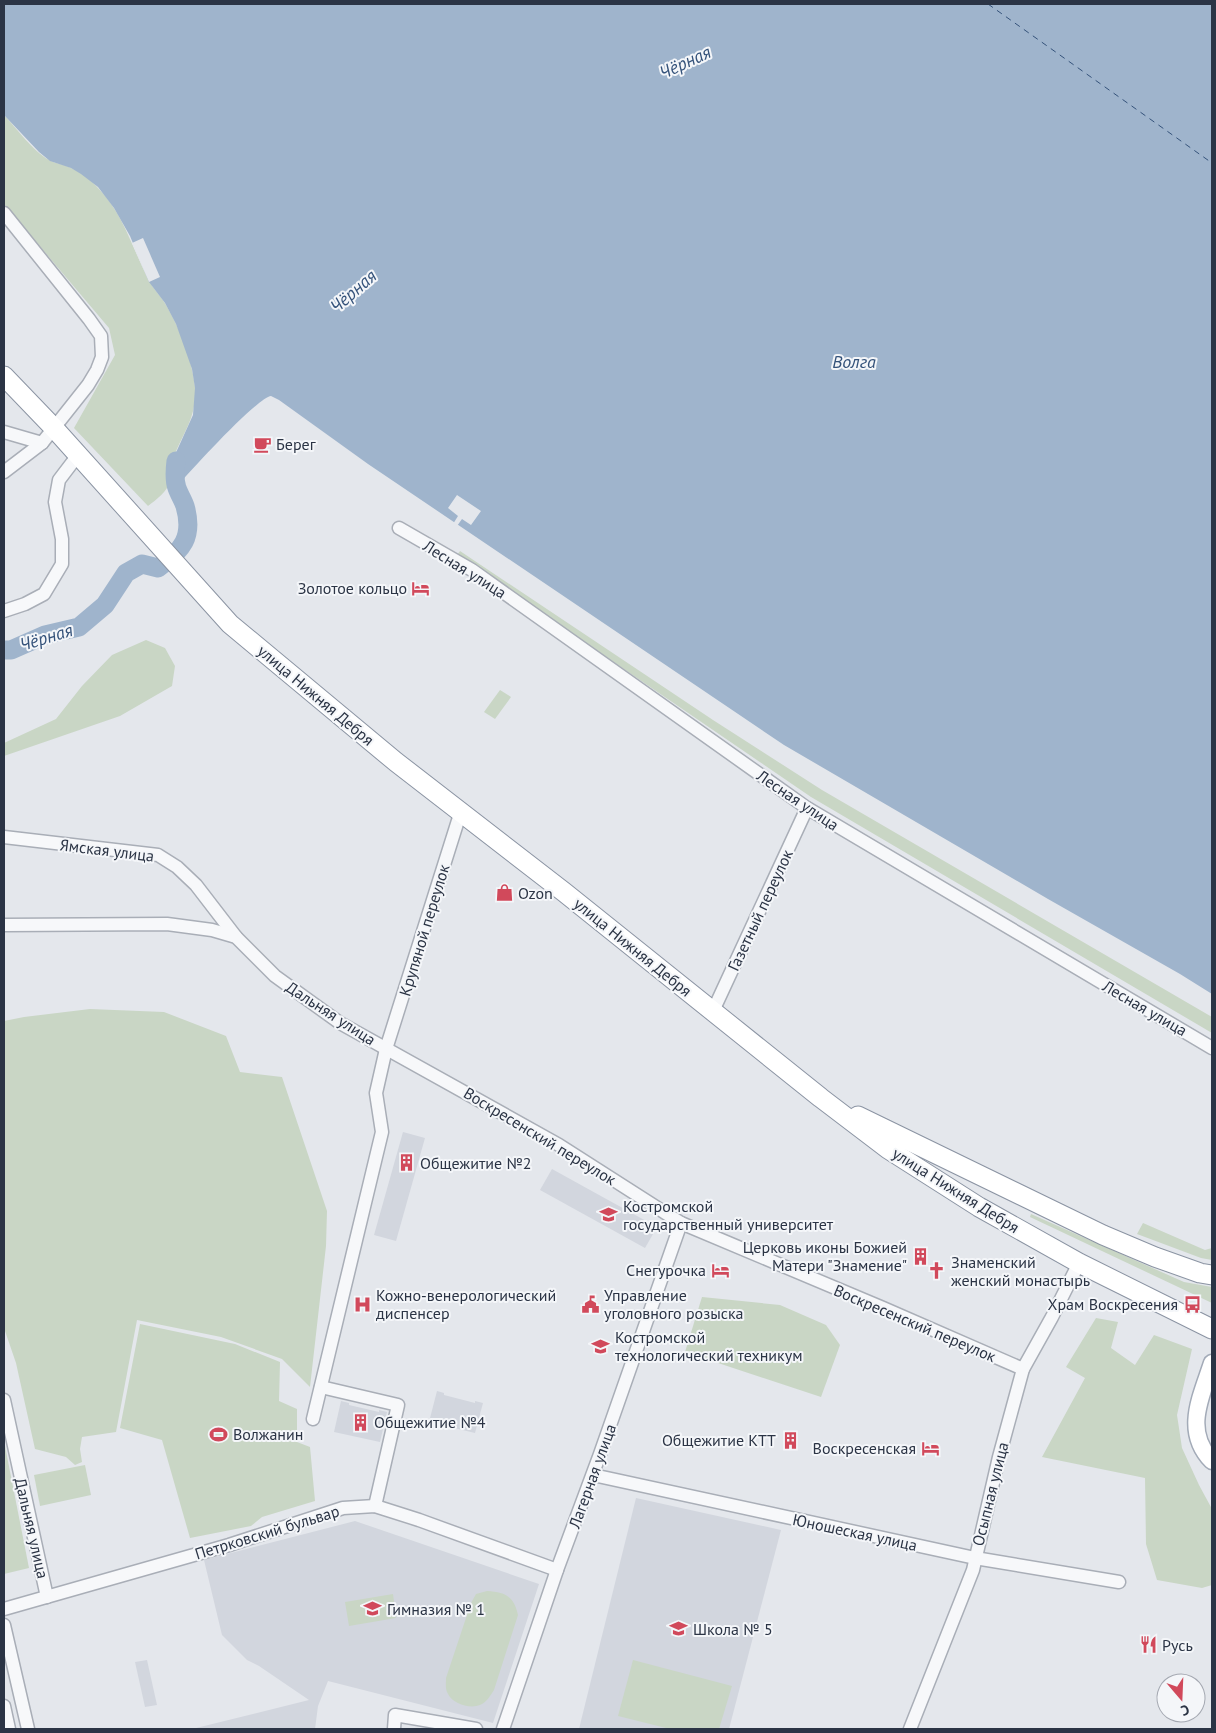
<svg xmlns="http://www.w3.org/2000/svg" width="1216" height="1733" font-family="'PT Sans',sans-serif">
<rect width="100%" height="100%" fill="#e4e7ec"/>
<g fill="#d2d6de">
<polygon points="403,1132 425,1138 396,1241 374,1235"/>
<polygon points="552,1169 657,1227 645,1248 540,1190"/>
<polygon points="437,1391 444,1393 444,1395 475,1403 475,1401 483,1403 475,1433 429,1422"/>
<polygon points="341,1401 349,1403 349,1405 379,1412 379,1410 387,1412 380,1442 334,1432"/>
<polygon points="636,1498 781,1530 729,1729 579,1729"/>
<polygon points="355,1521 539,1584 493,1723 328,1681 318,1706 315,1729 192,1729 309,1700 259,1666 247,1660 222,1635 204,1560"/>
<polygon points="147,1660 157,1705 145,1707 135,1662"/>
</g>
<g fill="#c9d6c5">
<path d="M4,115C17,129 33,151 49,160C56,164 64,164 71,168C81,172 91,180 98,188C124,214 132,249 149,280C153,289 161,296 166,305C180,329 192,359 195,387C197,418 183,432 173,459C170,466 171,473 170,481C168,491 156,500 148,506L74,428L115,355L109,328L4,204Z"/>
<polygon points="460,551 713,720 822,790 1212,1017 1212,1033 811,797 457,555"/>
<polygon points="146,640 165,648 175,666 172,686 120,716 4,756 4,743 56,719 82,686 112,655"/>
<polygon points="500,690 511,697 495,719 484,712"/>
<polygon points="90,1009 164,1012 226,1036 240,1072 282,1077 327,1211 326,1246 310,1387 282,1359 221,1337 137,1320 116,1432 82,1437 80,1449 82,1462 75,1465 66,1457 35,1449 16,1363 4,1328 4,1021 24,1017"/>
<polygon points="1031,1214 1184,1282 1212,1287 1212,1303 1030,1217"/>
<polygon points="1143,1223 1205,1250 1212,1248 1212,1260 1201,1258 1137,1234"/>
<polygon points="702,1297 780,1305 826,1325 840,1345 821,1397 685,1352"/>
<polygon points="1096,1318 1118,1322 1111,1348 1135,1365 1154,1335 1192,1349 1177,1415 1182,1448 1199,1485 1212,1509 1212,1585 1202,1588 1157,1580 1146,1544 1145,1478 1042,1457 1085,1378 1066,1367"/>
<polygon points="140,1324 235,1344 280,1362 279,1401 297,1409 297,1442 310,1447 315,1501 262,1517 251,1526 190,1538 162,1440 120,1428"/>
<polygon points="4,1441 29,1568 4,1574"/>
<polygon points="85,1465 91,1495 40,1506 34,1475"/>
<path d="M487,1591C505,1592 514,1596 518,1615L494,1690C490,1696 487,1702 480,1705C470,1709 453,1704 448,1694C445,1689 446,1684 446,1678L471,1603L476,1594Z"/>
<polygon points="393,1594 396,1618 349,1626 345,1602"/>
<polygon points="633,1660 732,1686 719,1729 670,1729 618,1716"/>
</g>
<path fill="#9fb4cc" d="M4,4H1212V994L1180,974L1048,899L784,745L368,464L279,400L271,396C257,398 193,468 181,482L176,486L170,483V469L174,457L193,415L195,388L192,369L176,324L165,303L149,282L130,236L114,208L98,187L81,174L71,168L50,161L39,152L4,115Z"/>
<g fill="#e4e7ec">
<polygon points="143,238 160,277 149,282 132,243"/>
<polygon points="457,495 481,511 471,525 462,519 457,526 453,524 458,516 448,508"/>
</g>
<g fill="none" stroke-linecap="round" stroke-linejoin="round">
<path stroke="#9fb4cc" stroke-width="19" d="M4,650H11L45,635L79,627L105,605L126,573L142,564L158,568C182,551 194,537 185,506C183,500 179,494 177,488C174,480 175,469 176,461"/>
<polyline stroke="#34527a" stroke-width="1" stroke-dasharray="6 5" stroke-linecap="butt" points="988,4 1212,163"/>
<defs>
<g id="minor">
<polyline points="4,213 89,319 101,336 102,357 97,370 88,385 42,443 4,472"/>
<polyline points="4,432 42,443"/>
<polyline points="399,528 472,570 807,808 1212,1048"/>
<polyline points="4,611 25,604 44,594 62,564 62,539 55,502 59,480 78,455"/>
<polyline points="4,837 158,855 177,867 196,885 236,937"/>
<polyline points="4,925 167,924 212,930 236,937 275,976 340,1023 559,1145 681,1223 883,1308 1023,1369"/>
<polyline points="713,1011 807,808"/>
<polyline points="321,1387 398,1405 375,1506"/>
<polyline points="4,1400 47,1597"/>
<polyline points="313,1419 382,1132 376,1093 386,1049 461,811"/>
<polyline points="593,1475 975,1558 1119,1582"/>
<polyline points="4,1609 229,1545 343,1508 375,1506 419,1520 557,1570"/>
<polyline points="4,1625 28,1729"/>
<polyline points="4,1706 9,1729"/>
<polyline points="394,1729 395,1715 476,1729"/>
<polyline points="503,1729 557,1570 600,1454 681,1223"/>
<polyline points="910,1729 973,1570 999,1457 1023,1369 1052,1317 1079,1263"/>
</g>
<path id="major" d="M1212,1363C1201,1397 1183,1431 1212,1461"/>
<g id="highway">
<polyline points="4,376 53,427 230,624 396,762 564,892 821,1098 888,1149 979,1207 1079,1263 1212,1329"/>
<polyline points="858,1116 1103,1235 1155,1257 1200,1273 1212,1275"/>
</g>
</defs>
<use href="#minor" stroke="#a9aeb7" stroke-width="15"/>
<use href="#major" stroke="#a3abb8" stroke-width="19"/>
<use href="#highway" stroke="#8b94a3" stroke-width="21"/>
<use href="#minor" stroke="#f7f8fa" stroke-width="12"/>
<use href="#major" stroke="#fff" stroke-width="16"/>
<use href="#highway" stroke="#fff" stroke-width="19"/>
</g>
<defs>
<symbol id="cafe-bare" viewBox="-9 -9 18 18"><path d="M-5.5-4.5H6V0H3Q3 3.5 0 3.5H-2.5Q-5.5 3.5-5.5 0ZM3-3.2v2h1.7v-2ZM-6 4.5H4V6H-6Z" fill="#d1495b" stroke="#f4f6f9" stroke-width="2.5" paint-order="stroke"/></symbol>
<symbol id="hotel-bare" viewBox="-9 -9 18 18"><path d="M-6-4.5h1.5V1H6V5H4.5V3h-9V5H-6ZM-4 0a1.8 1.8 0 1 1 3.6 0ZM.5 0V-2.5h3Q6-2.5 6 0Z" fill="#d1495b" stroke="#f4f6f9" stroke-width="2.5" paint-order="stroke"/></symbol>
<symbol id="shop-bare" viewBox="-9 -9 18 18"><path d="M-5-2.5h2.3a2.7 3.5 0 0 1 5.4 0H5L5.5 6h-11ZM-1.5-2.5h3a1.5 2.3 0 0 0-3 0Z" fill="#d1495b" stroke="#f4f6f9" stroke-width="2.5" paint-order="stroke"/></symbol>
<symbol id="building-bare" viewBox="-9 -9 18 18"><path d="M-4-6H4V6H1V3H-1V6H-4ZM-2.5-4.3h1.7v1.8h-1.7ZM.8-4.3h1.7v1.8H.8ZM-2.5-1h1.7V.8h-1.7ZM.8-1h1.7V.8H.8Z" fill="#d1495b" stroke="#f4f6f9" stroke-width="2.5" paint-order="stroke"/></symbol>
<symbol id="university-bare" viewBox="-9 -9 18 18"><path d="M0-5L7-2L0 1L-7-2ZM-4 1L0 2.5L4 1V4Q0 6-4 4Z" fill="#d1495b" stroke="#f4f6f9" stroke-width="2.5" paint-order="stroke"/></symbol>
<symbol id="church-bare" viewBox="-9 -9 18 18"><path d="M-1.2-6h2.4v3.5h3.3v2.4h-3.3V6h-2.4V-.1h-3.3v-2.4h3.3Z" fill="#d1495b" stroke="#f4f6f9" stroke-width="2.5" paint-order="stroke"/></symbol>
<symbol id="hospital-bare" viewBox="-9 -9 18 18"><path d="M-5-5h3v3.5h4V-5h3V5h-3V1.5h-4V5h-3Z" fill="#d1495b" stroke="#f4f6f9" stroke-width="2.5" paint-order="stroke"/></symbol>
<symbol id="civic-bare" viewBox="-9 -9 18 18"><path d="M-.6-6.5H3V-4.5H.6V-3L4-1V1h2V6H-6V1h2V-1L-.6-3ZM-1.2 2.5V6h2.4V2.5Z" fill="#d1495b" stroke="#f4f6f9" stroke-width="2.5" paint-order="stroke"/></symbol>
<symbol id="bus-bare" viewBox="-9 -9 18 18"><path d="M-5-6H5V4H4V6H2V4H-2V6H-4V4H-5ZM-3.5-4V0h7V-4ZM-3.5 1.2v1.5H-2V1.2ZM2 1.2v1.5H3.5V1.2Z" fill="#d1495b" stroke="#f4f6f9" stroke-width="2.5" paint-order="stroke"/></symbol>
<symbol id="stadium-bare" viewBox="-9 -9 18 18"><path d="M0-5a6.5 5 0 1 0 0 10a6.5 5 0 1 0 0-10ZM-3.5-1.8h7v3.6h-7Z" fill="#d1495b" stroke="#f4f6f9" stroke-width="2.5" paint-order="stroke"/></symbol>
<symbol id="school-bare" viewBox="-9 -9 18 18"><path d="M0-5L7-2L0 1L-7-2ZM-4 1L0 2.5L4 1V4Q0 6-4 4Z" fill="#d1495b" stroke="#f4f6f9" stroke-width="2.5" paint-order="stroke"/></symbol>
<symbol id="restaurant-bare" viewBox="-9 -9 18 18"><path d="M-5-6h1v4h1v-4h1v4h1v-4h1v5L-1.5 .5V6h-2V.5L-5-1ZM5-6V6H3V1.5H1.5Q1.5-4 5-6Z" fill="#d1495b" stroke="#f4f6f9" stroke-width="2.5" paint-order="stroke"/></symbol>
</defs>
<g fill-rule="evenodd">
<use href="#cafe-bare" x="250" y="432" width="25" height="25"/>
<use href="#hotel-bare" x="408" y="576" width="25" height="25"/>
<use href="#shop-bare" x="492" y="880" width="25" height="25"/>
<use href="#building-bare" x="394" y="1150" width="25" height="25"/>
<use href="#university-bare" x="596" y="1202" width="25" height="25"/>
<use href="#building-bare" x="908" y="1244" width="25" height="25"/>
<use href="#hotel-bare" x="708" y="1258" width="25" height="25"/>
<use href="#church-bare" x="924" y="1258" width="25" height="25"/>
<use href="#hospital-bare" x="350" y="1292" width="25" height="25"/>
<use href="#civic-bare" x="578" y="1292" width="25" height="25"/>
<use href="#bus-bare" x="1180" y="1292" width="25" height="25"/>
<use href="#university-bare" x="588" y="1334" width="25" height="25"/>
<use href="#building-bare" x="348" y="1410" width="25" height="25"/>
<use href="#stadium-bare" x="206" y="1422" width="25" height="25"/>
<use href="#building-bare" x="778" y="1428" width="25" height="25"/>
<use href="#hotel-bare" x="918" y="1436" width="25" height="25"/>
<use href="#school-bare" x="360" y="1596" width="25" height="25"/>
<use href="#school-bare" x="666" y="1616" width="25" height="25"/>
<use href="#restaurant-bare" x="1136" y="1632" width="25" height="25"/>
</g>
<g text-anchor="middle" dominant-baseline="central" stroke-width="4" stroke-linejoin="round" paint-order="stroke">
<g font-size="16" fill="#2b3445" stroke="#f4f6f9" text-anchor="start">
<text x="276" y="444">Берег</text>
<text x="407" y="588" text-anchor="end">Золотое кольцо</text>
<text x="518" y="893">Ozon</text>
<text x="420" y="1163">Общежитие №2</text>
<text x="623" y="1206">Костромской<tspan x="623" dy="18">государственный университет</tspan></text>
<text x="907" y="1247" text-anchor="end">Церковь иконы Божией<tspan x="907" dy="18">Матери "Знамение"</tspan></text>
<text x="951" y="1262">Знаменский<tspan x="951" dy="18">женский монастырь</tspan></text>
<text x="706" y="1270" text-anchor="end">Снегурочка</text>
<text x="376" y="1295">Кожно-венерологический<tspan x="376" dy="18">диспенсер</tspan></text>
<text x="604" y="1295">Управление<tspan x="604" dy="18">уголовного розыска</tspan></text>
<text x="1178" y="1304" text-anchor="end">Храм Воскресения</text>
<text x="615" y="1337">Костромской<tspan x="615" dy="18">технологический техникум</tspan></text>
<text x="374" y="1422">Общежитие №4</text>
<text x="233" y="1434">Волжанин</text>
<text x="776" y="1440" text-anchor="end">Общежитие КТТ</text>
<text x="916" y="1448" text-anchor="end">Воскресенская</text>
<text x="387" y="1609">Гимназия № 1</text>
<text x="693" y="1629">Школа № 5</text>
<text x="1162" y="1645">Русь</text>
</g>
<g font-size="16" fill="#2b3445" stroke="#f4f6f9">
<text transform="translate(465 569) rotate(32)">Лесная улица</text>
<text transform="translate(316 695) rotate(40)">улица Нижняя Дебря</text>
<text transform="translate(798 800) rotate(34)">Лесная улица</text>
<text transform="translate(107 850) rotate(7)">Ямская улица</text>
<text transform="translate(760 910) rotate(-65)">Газетный переулок</text>
<text transform="translate(424 930) rotate(-73)">Крупяной переулок</text>
<text transform="translate(633 947) rotate(39)">улица Нижняя Дебря</text>
<text transform="translate(1145 1008) rotate(30)">Лесная улица</text>
<text transform="translate(331 1013) rotate(33)">Дальняя улица</text>
<text transform="translate(540 1136) rotate(31)">Воскресенский переулок</text>
<text transform="translate(956 1190) rotate(32)">улица Нижняя Дебря</text>
<text transform="translate(915 1323) rotate(23)">Воскресенский переулок</text>
<text transform="translate(592 1476) rotate(-70)">Лагерная улица</text>
<text transform="translate(990 1494) rotate(-76)">Осыпная улица</text>
<text transform="translate(32 1528) rotate(77)">Дальняя улица</text>
<text transform="translate(267 1532) rotate(-17)">Петрковский бульвар</text>
<text transform="translate(855 1532) rotate(12)">Юношеская улица</text>
</g>
<g font-size="18" font-style="italic" fill="#34527a" stroke="#f4f6f9">
<text transform="translate(685 62) rotate(-25)">Чёрная</text>
<text transform="translate(353 291) rotate(-41)">Чёрная</text>
<text x="854" y="361">Волга</text>
<text transform="translate(46 637) rotate(-17)">Чёрная</text>
</g>
</g>
<rect width="1216" height="1733" fill="none" stroke="#2b3445" stroke-width="10"/>
<g transform="translate(1181 1698) rotate(161)"><circle r="24" fill="#f4f6f9" stroke="#a4a8b1"/>
<path d="M0-4L9 19L0 12L-9 19Z" fill="#d1495b"/>
<text y="-8" font-size="14" font-weight="bold" text-anchor="middle" fill="#2b3445">С</text>
</g>
</svg>
